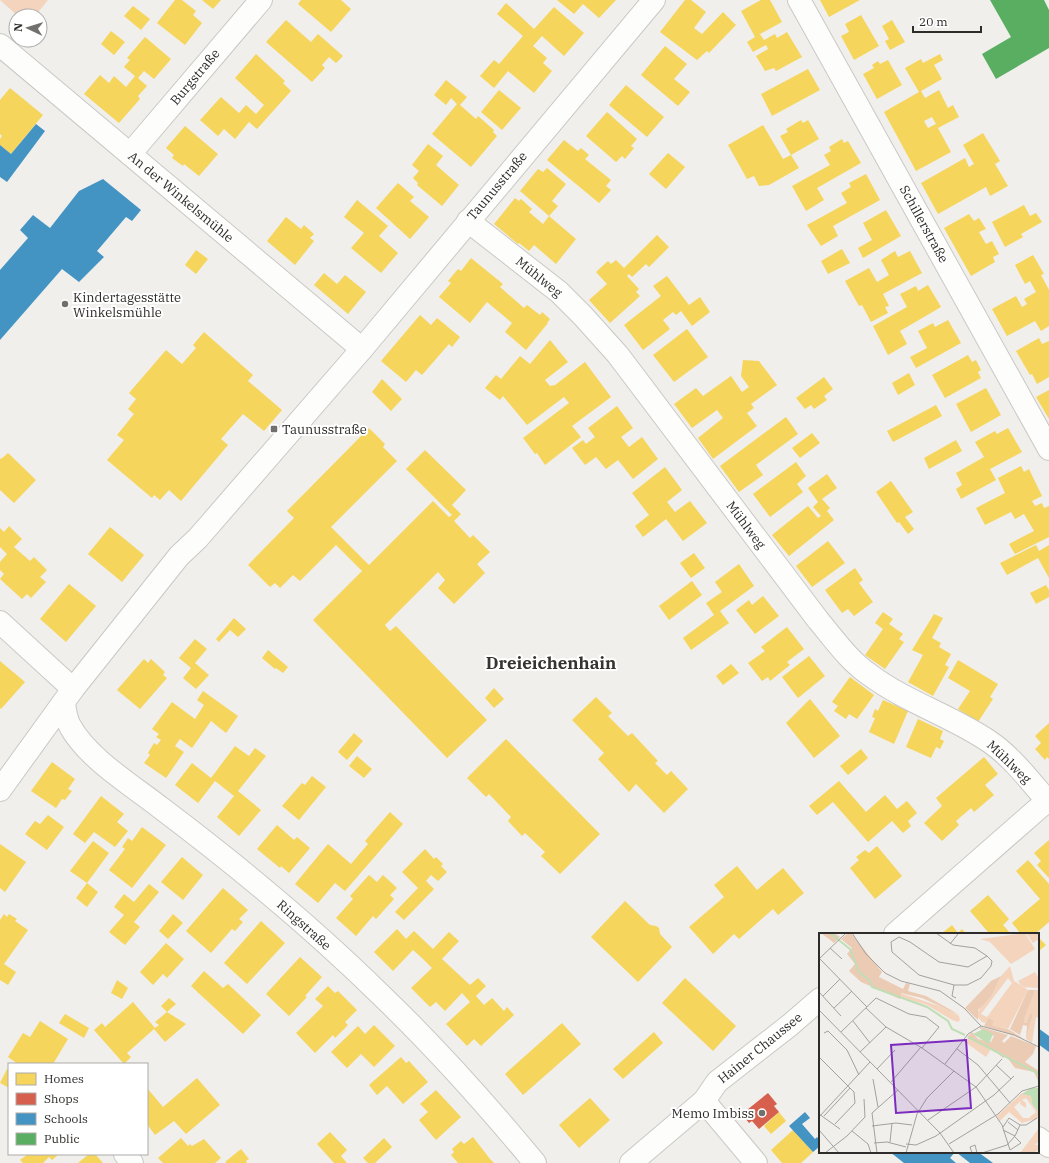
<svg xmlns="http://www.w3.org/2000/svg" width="1049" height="1163" font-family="'IBM Plex Serif',serif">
<rect width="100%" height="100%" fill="#f0efeb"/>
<polygon fill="#f4d4bd" points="0,0 48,0 35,16 18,16"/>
<g fill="#f6d55c" fill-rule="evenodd">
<polygon points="175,0 182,0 196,11 193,15 202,23 185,45 157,23"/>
<polygon points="202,0 221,0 213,9"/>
<polygon points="301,0 341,0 351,9 331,32 298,4"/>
<polygon points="557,0 616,0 599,18 583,4 574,14"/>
<polygon points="685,0 691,0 706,12 694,28 702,34 723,12 736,25 709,53 707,51 697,60 660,32"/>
<polygon points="761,0 770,0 782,22 760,34 764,40 775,34 777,38 787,32 802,57 776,71 774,68 765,71 756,56 768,49 766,45 753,52 747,42 755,37 741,11"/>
<polygon points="820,0 860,0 829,17"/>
<polygon points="506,3 534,29 554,7 584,33 564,56 542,36 533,46 547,58 543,63 552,71 534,93 508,71 494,88 480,76 494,60 499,64 523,36 497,14"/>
<polygon points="133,6 150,19 141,30 124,16"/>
<polygon points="861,15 879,46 854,60 841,36 849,32 845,24"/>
<polygon points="286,20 311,42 318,34 343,56 336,63 329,57 322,65 325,68 312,82 266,42"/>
<polygon points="892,20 905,42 890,50 885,41 889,39 882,26"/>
<polygon points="111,31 125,42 114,55 101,44"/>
<polygon points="145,37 171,59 154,79 144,71 138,78 147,86 138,96 140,99 119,123 84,94 100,75 109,83 114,76 126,87 135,76 124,67 130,60 127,58"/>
<polygon points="665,46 687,64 674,79 690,92 678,106 641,75"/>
<polygon points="256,54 285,81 283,83 291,91 257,129 249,122 235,139 224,129 218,136 200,120 221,97 239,113 246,105 256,114 264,105 235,78"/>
<path d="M940,54L943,60L934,65L942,79L921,91L925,98L939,90L948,108L953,105L959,117L938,128L951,152L916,171L884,112L919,92L905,68L921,59L923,63ZM932,117L936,124L928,128L924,121Z"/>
<polygon points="888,60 902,85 877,99 863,74 874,68 872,65 878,61 880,64"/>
<polygon points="808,69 820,90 772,116 761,94"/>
<polygon points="446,80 467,97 460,105 476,119 478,116 494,130 493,132 497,136 471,167 432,134 457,104 451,98 446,105 434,95"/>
<polygon points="626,85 664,117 647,137 609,105"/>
<polygon points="10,88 43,115 11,154 0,145 0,139 2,136 0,134 0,100"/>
<polygon points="499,90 521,108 502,130 481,112"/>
<polygon points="607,112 637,139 631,146 634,148 625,159 622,156 616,162 586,136"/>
<polygon points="801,120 803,123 808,120 819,139 791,155 780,136 788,132 786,129"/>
<polygon points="763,125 783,159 791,155 799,168 769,185 759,186 754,176 747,179 728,145"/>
<polygon points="185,126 218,154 199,176 184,164 183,166 172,158 174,155 166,148"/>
<polygon points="983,133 1000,161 995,164 1008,186 990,196 986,187 938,214 921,183 965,158 969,167 974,164 963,145"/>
<polygon points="842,139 844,143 848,141 861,163 817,188 824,200 806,211 792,186 830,165 824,155 831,151 829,147"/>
<polygon points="564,140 578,151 581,148 589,155 585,159 611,180 606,186 611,190 599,203 547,160"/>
<polygon points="428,144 443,156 436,165 459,185 442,206 417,185 418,183 413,178 419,171 412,165"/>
<polygon points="668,153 685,167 666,189 649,174"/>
<polygon points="547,168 566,184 552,201 558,206 549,216 520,191 538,169 543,172"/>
<polygon points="866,174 880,200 833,226 838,236 821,246 807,225 847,203 841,193 851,187 849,183"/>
<polygon points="398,183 414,197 410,201 429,217 410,239 376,208"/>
<polygon points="515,198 519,201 521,199 532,209 529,212 543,224 549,216 576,239 556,264 534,245 529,251 519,243 518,244 494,224"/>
<polygon points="357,200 388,226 379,236 398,253 381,273 351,248 364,233 344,217"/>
<polygon points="1024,205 1030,216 1036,213 1042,222 1021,234 1023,237 1005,247 992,222"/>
<polygon points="886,210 901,236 863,258 858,248 872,240 863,223"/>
<polygon points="969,214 974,221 979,218 986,229 979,232 986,244 992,241 999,254 993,257 995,262 971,276 944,228"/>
<polygon points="286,217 301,229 304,225 314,234 310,238 314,241 295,265 267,241"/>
<polygon points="657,235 669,247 649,267 646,264 632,277 629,274 627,276 639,289 636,292 640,296 610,323 589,300 607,284 596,272 608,261 611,264 616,260 624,268"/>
<polygon points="842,249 850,263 828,274 821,261"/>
<polygon points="196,250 208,259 196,274 185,265"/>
<polygon points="895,251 898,257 910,251 922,273 883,294 889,306 885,307 888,313 871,322 862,305 859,306 845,281 869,268 877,282 889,275 881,260"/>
<polygon points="1033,255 1044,274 1041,275 1049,290 1049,326 1041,331 1035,321 1007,336 992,309 1016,296 1022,307 1027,304 1024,299 1036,292 1030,281 1025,284 1015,265"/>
<polygon points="471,258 503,284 500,287 524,308 527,305 540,315 542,312 550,319 547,323 548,323 526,350 505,332 512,323 487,302 470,323 439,297 451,283 448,281 458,269 461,271"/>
<polygon points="324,273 337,284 345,275 366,292 348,314 314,285"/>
<polygon points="667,276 689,305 700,297 710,312 692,326 681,311 676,315 673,312 663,320 670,329 643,350 624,325 661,296 653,286"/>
<polygon points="928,285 941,307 900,331 907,344 888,355 873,326 907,307 900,294 916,286 918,291"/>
<polygon points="420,315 431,325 437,318 460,337 452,347 449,344 422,375 416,370 406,382 381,361"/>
<polygon points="948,320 961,343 916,368 910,357 927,348 918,331 933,323 935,327"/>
<polygon points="687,329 708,357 674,382 653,355"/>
<polygon points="204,332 253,375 248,381 282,410 264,431 243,414 221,439 228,445 181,501 169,490 160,500 154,495 152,498 107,460 124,440 117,435 134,414 128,409 136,399 129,393 166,350 182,364 196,348 193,345"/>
<polygon points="1039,338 1042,344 1049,341 1049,377 1037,384 1032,374 1030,375 1016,351"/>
<polygon points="550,340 568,362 545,380 550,386 555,385 585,362 611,397 572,426 581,437 545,465 537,453 535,454 523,438 569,403 564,397 527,425 503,396 500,400 485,388 496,375 501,379 520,356 530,364"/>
<polygon points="968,355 972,362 976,360 981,370 978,372 981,378 945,398 932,375"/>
<polygon points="743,360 759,361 777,385 751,404 754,408 747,413 757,426 713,459 698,438 723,418 717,410 692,428 674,404 696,388 703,396 731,376 742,392 749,387 741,376"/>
<polygon points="909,373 915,385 898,395 892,383"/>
<polygon points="824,377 833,389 824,396 827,400 814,409 811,405 805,409 796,398"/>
<polygon points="382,379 402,399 391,411 372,392"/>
<polygon points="986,388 1001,415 971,432 956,404"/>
<polygon points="1049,390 1049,419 1036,397"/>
<polygon points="936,405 942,416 893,442 887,431"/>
<polygon points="617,406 633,428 621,437 629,447 642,437 658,459 633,479 618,460 606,469 596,457 585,465 572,448 583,440 586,444 595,437 588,428"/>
<polygon points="786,417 798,434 756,465 763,475 739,492 720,466"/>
<polygon points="369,428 385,444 383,447 397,461 331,527 369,565 433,501 449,517 452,515 406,469 425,450 466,490 452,505 461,514 454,521 470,538 473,535 490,552 477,564 485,573 454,604 438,588 445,580 438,572 385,625 390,631 396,626 487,720 447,758 313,620 362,571 336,545 300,581 293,575 280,588 275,583 270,587 248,565 294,518 287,511"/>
<polygon points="1008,428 1022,452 990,469 996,480 961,499 956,489 962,485 956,473 984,457 975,442 995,431 997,434"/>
<polygon points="812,433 820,443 800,458 792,448"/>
<polygon points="956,440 962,451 929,469 924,458"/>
<polygon points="8,453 36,480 14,503 0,490 0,458 1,459"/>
<polygon points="796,462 806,476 797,484 803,492 770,517 753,494"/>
<polygon points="1021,466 1024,472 1029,469 1042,496 1032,501 1035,506 1042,503 1044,508 1049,506 1049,537 1015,554 1009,544 1034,531 1024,514 1015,519 1011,512 985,525 976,508 1005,493 998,478"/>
<polygon points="665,467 682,490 667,502 675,512 690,501 707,523 683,541 666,519 643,537 635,526 649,515 632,493"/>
<polygon points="827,474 837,488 822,499 830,508 827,511 834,520 789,556 772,535 808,506 818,518 821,516 813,507 818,502 808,488"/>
<polygon points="891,481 913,512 905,517 914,529 908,534 899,522 897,523 876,492"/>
<polygon points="9,526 22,539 14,547 30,561 34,557 47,570 40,577 46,582 31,598 27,594 22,599 0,579 4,574 0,570 0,562 7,554 0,547 0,528 4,532"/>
<polygon points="110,527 144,555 122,582 88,554"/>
<polygon points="828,541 845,563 812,587 796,566"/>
<polygon points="1036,545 1039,551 1049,545 1049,578 1038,558 1007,575 1000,563"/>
<polygon points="694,553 705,568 691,578 680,563"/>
<polygon points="739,564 754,586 720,611 729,623 691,650 683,638 714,615 706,603 722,592 715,582"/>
<polygon points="855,568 863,580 859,583 873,602 854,616 848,609 842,613 825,590"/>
<polygon points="692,581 702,595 669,620 659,606"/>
<polygon points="69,584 96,606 66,642 40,619"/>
<polygon points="1046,585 1049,590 1049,597 1036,604 1030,593"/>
<polygon points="763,596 779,616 755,634 736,610 749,600 752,605"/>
<polygon points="883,612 893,619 889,624 903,634 899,639 904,642 885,669 865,655 883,629 875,623"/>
<polygon points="934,614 943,618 932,638 941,643 939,647 951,654 945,665 949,667 933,696 908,682 923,655 912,650"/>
<polygon points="234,618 246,629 238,637 230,630 219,642 216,639"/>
<polygon points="787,627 804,649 787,662 790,665 770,681 768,677 762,681 748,663 765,651 761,647"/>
<polygon points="195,639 207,649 195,663 209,675 196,689 183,678 191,668 179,658"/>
<polygon points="268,650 288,667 283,673 276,668 275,669 262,658"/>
<polygon points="809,656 825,676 798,698 782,677"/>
<polygon points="144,659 148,663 151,659 165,672 163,675 167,678 140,709 117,690"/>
<polygon points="958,660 998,684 990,697 993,699 978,722 958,709 970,691 948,678"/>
<polygon points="0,661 25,682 1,709 0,708"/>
<polygon points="731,664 739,673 723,685 716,676"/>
<polygon points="850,677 874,695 857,719 849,714 846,719 834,711 838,706 832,702"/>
<polygon points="494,688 504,699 494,708 485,698"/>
<polygon points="203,691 238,716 226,733 211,721 192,748 180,739 175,746 184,752 166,778 144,763 150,755 148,753 154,743 157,745 161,740 156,737 159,734 152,729 172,702 195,719 204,705 197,700"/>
<polygon points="596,697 612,713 608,716 628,736 632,733 658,761 655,763 667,775 671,771 688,789 664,813 636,784 629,792 598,759 604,753 572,720"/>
<polygon points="810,699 840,736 814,758 786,723"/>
<polygon points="883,700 908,711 894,744 869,732 875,718 872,717 875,709 878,711"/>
<polygon points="918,719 943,731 940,739 944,741 940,749 936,747 931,758 906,747"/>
<polygon points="1049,723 1049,759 1047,757 1045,760 1035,749 1041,743 1035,736"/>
<polygon points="354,733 363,741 347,760 338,752"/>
<polygon points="506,739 600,834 560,874 541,856 545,852 525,833 522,836 508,821 511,817 489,794 486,797 467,778"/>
<polygon points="235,746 249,756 255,748 266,756 238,791 261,810 239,836 217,817 234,796 215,781 198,803 175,785 192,763 211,778"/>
<polygon points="861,749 868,758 848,775 840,766"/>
<polygon points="357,756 372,769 364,778 349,766"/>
<polygon points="984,757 998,774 985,785 994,795 974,812 971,808 956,821 959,825 942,841 924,823 942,806 936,798"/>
<polygon points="52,762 75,779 68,789 72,791 65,800 62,799 56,808 31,791"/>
<polygon points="312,776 326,787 299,820 282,806 302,783 305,785"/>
<polygon points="839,781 866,812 885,795 897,809 907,801 917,813 908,821 911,826 903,833 892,821 868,842 833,802 817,815 809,806"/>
<polygon points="101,796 124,814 117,822 128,831 115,847 94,832 85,843 73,834"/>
<polygon points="390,812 403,824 345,891 335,883 318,903 295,884 328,844 351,864 368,844 365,841"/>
<polygon points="48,815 64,827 47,850 25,834 35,821 40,824"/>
<polygon points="277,825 294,840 297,837 310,848 289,873 281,866 280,868 257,849"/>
<polygon points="142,827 166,845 132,888 109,870 125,849 122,847 128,838 132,841"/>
<polygon points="1049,840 1049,878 1037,865 1041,861 1034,853"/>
<polygon points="93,841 109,853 87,883 70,871"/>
<polygon points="0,844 26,862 5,892 0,888"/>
<polygon points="877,846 902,876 875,899 850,868 859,860 856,857 865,850 869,853"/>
<polygon points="425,849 434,859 436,857 443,864 441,866 447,872 438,881 431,875 426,881 434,889 404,920 395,912 418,888 402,872"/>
<polygon points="182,857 203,875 183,900 161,882"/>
<polygon points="1028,860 1049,884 1049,922 1035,934 1021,934 1012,923 1040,899 1016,871"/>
<polygon points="737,866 757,890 783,868 804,893 778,915 773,909 739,939 734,934 713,954 689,927 724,897 714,885"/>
<polygon points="369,875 377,882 383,875 397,888 390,895 394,899 376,919 373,916 356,936 336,918 353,899 350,896"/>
<polygon points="87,883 98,892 87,907 76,898"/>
<polygon points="149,884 159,892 134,922 140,927 125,945 109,932 124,915 114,907 124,894 134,902"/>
<polygon points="223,888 248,910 239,919 243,922 235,931 232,929 211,953 186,931"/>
<polygon points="988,895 1009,919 1003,925 1011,934 986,934 988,932 970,911"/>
<polygon points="625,901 650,925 656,926 659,928 660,934 672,947 638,982 591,937"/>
<polygon points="4,914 7,917 9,914 17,919 15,921 28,930 4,964 16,972 8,985 0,980 0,920"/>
<polygon points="173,914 183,923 168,939 159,931"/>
<polygon points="261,921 285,943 247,984 224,963"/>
<polygon points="952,925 958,933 962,929 966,934 941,934"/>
<polygon points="397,929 406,939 414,931 433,949 449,932 459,941 442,959 470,985 478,978 486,986 476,996 484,1005 492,998 504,1011 507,1007 514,1015 481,1046 474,1039 467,1046 446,1024 470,1002 462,993 445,1011 436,1002 430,1007 411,988 432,968 423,959 413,950 393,971 374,952"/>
<polygon points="1038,937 1046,945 1038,952"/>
<polygon points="166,943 184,959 167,978 163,974 153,985 140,972"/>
<polygon points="300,957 322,977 305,996 307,997 289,1016 266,994"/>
<polygon points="204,971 223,988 228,984 261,1015 243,1034 191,986"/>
<polygon points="685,978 736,1026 713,1051 662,1003"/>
<polygon points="117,980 128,988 122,999 111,993"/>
<polygon points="328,986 335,993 338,991 357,1010 345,1022 348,1025 335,1038 333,1035 315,1053 296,1033 323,1006 315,999"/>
<polygon points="169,998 176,1004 167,1012 161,1006"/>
<polygon points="133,1002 155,1028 159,1025 155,1022 167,1012 186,1024 165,1042 154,1029 127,1053 131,1057 124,1064 94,1030 102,1023 105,1027"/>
<polygon points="65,1014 89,1028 84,1038 59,1023"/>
<polygon points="40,1021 68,1039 53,1064 18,1064 8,1057 23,1033 30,1037"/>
<polygon points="562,1023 581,1044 523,1095 505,1074"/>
<polygon points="374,1025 395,1046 374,1067 361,1054 347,1068 331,1052 358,1026 365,1034"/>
<polygon points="654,1032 663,1043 623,1079 613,1069"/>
<polygon points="401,1057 406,1063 409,1061 428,1082 403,1104 387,1086 377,1095 369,1085"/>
<polygon points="7,1069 9,1070 9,1088 0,1083"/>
<polygon points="197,1078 220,1105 186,1134 174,1121 155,1135 147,1124 147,1088 163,1107"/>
<polygon points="436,1090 461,1117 436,1140 419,1120 428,1112 420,1104"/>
<polygon points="590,1098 610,1120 579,1148 559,1125"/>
<polygon points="779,1112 786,1121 771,1134 764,1126"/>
<polygon points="793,1130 813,1152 801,1163 782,1163 771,1150"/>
<polygon points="330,1132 347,1150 341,1156 347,1163 334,1163 317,1144"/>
<polygon points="473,1137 490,1159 494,1163 458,1163 451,1155 454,1152 452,1149 461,1141 464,1144"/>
<polygon points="181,1138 188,1146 190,1144 192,1146 204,1139 221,1158 215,1163 163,1163 158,1158"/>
<polygon points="384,1138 392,1147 375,1163 368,1163 363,1158"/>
<polygon points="241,1149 249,1159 246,1161 247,1163 227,1163 225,1162"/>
<polygon points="28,1154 59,1154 52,1160 49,1157 43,1163 23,1163 20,1160"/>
<polygon points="89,1154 95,1154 103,1163 78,1163"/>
</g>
<polygon fill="#d6604d" points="768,1093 777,1104 774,1106 779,1112 759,1129 752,1121 749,1123 742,1114"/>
<g fill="#4393c3">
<polygon points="36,124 45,131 7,182 0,177 0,145 11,154"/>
<polygon points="103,179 141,210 132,221 126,217 97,251 104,257 79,282 62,269 0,340 0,270 28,238 20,230 33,215 50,228 79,191"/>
<polygon points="1038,1028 1049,1036 1049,1052 1038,1044"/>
<polygon points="805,1112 810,1118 802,1124 815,1139 817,1137 820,1141 820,1146 813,1152 789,1126"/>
<polygon points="890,1152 955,1152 950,1158 956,1163 904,1163"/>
<polygon points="956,1152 978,1152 993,1163 970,1163"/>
</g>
<polygon fill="#5aae61" points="990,0 1044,0 1049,10 1049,48 996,79 982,54 1011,37"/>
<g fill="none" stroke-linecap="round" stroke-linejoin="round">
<defs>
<g id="minor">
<polyline points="799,0 1049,449"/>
<polyline points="0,45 362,349"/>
<polyline points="130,154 261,0"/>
<path d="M468,221L559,292L583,316L618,355L818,620C834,639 849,661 870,675C906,702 952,716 990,742C1012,757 1031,782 1049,803"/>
<polyline points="0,622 73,689"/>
<path d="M64,703C65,711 66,719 70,726C87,758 133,786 161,808C238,866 313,928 382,996C436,1048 487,1105 535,1163"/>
<polyline points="0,790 73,689 179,556 198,538 362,349 654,0"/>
<polyline points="895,934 1049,799"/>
<polyline points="704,1101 756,1163"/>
<polyline points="1038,1138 1049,1146"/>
<polyline points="125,1154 132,1163"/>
<polyline points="631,1163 704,1101 717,1082 790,1025 820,999"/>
</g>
</defs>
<use href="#minor" stroke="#c9c8c5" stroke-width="24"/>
<use href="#minor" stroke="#fdfdfc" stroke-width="22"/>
</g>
<g fill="#71706e" stroke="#fff" stroke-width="1.5">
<circle cx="65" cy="304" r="4"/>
<rect x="270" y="425" width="8" height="8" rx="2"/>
<circle cx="762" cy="1113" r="4"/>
</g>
<g text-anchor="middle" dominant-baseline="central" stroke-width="4" stroke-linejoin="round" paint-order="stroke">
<g font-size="13" fill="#2d2c2a" stroke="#fff">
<text transform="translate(195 77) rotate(-50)">Burgstraße</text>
<text transform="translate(497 186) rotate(-50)">Taunusstraße</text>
<text transform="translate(181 197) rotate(40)">An der Winkelsmühle</text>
<text transform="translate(924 224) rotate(61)">Schillerstraße</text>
<text transform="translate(539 277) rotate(39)">Mühlweg</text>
<text transform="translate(746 525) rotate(53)">Mühlweg</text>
<text transform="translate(1009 762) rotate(44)">Mühlweg</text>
<text transform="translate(304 925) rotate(42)">Ringstraße</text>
<text transform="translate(760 1048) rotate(-39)">Hainer Chaussee</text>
</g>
<g font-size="13" fill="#2d2c2a" stroke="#fff" text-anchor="start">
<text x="73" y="297">Kindertagesstätte<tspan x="73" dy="15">Winkelsmühle</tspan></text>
<text x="282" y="429">Taunusstraße</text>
<text x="754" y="1113" text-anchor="end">Memo Imbiss</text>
</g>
<g font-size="17" font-weight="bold" fill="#35342f" stroke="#fff">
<text x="551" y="663">Dreieichenhain</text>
</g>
</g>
<g transform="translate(819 933)">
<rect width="220" height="220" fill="#f0efeb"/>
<path d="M206,0L216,16L192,31L171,9L161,6ZM207,0H220V9L218,7L214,10ZM191,33L195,48L209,57L189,96L173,92L169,85L166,90L163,89L157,82L163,72L172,64L182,43ZM189,45L193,50L168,84L162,81ZM216,39L220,46V55L203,54L199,48ZM216,57H220V85L217,84L213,110L207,106L214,81L208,91L205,90L206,79ZM81,60L129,76L140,83L141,87L139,89L133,87L108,72L81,64ZM149,105L172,116L167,124L146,109ZM203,160L212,163L213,171L220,179V185L203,190L190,179L181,188L178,183ZM207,165L217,179L210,185H204L195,174L202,168L201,171L207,175V170L203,167ZM220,195V208L216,212H220V216L215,220H201Z" fill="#f4d4bd" fill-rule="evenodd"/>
<path d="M2,0H15L21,4L15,10ZM29,0H32L63,39L60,44L84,56L87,50L91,51L89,58L107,63L141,82L103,65L82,60L81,66L42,49L30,38L36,31L28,21L33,15L22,6ZM182,43L172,64L159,77V87L146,75L172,48ZM209,57H216L206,83L205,90H208L211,81H214L207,106L208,93L204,92L201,102L191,96ZM169,85L175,88L173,92L191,97L205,106L165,93ZM162,94L189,102L183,108L185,110L192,103L217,113L214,121L206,129L220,138V150L215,139L196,135L187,123L184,125L175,117L148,104L153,99L159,106L172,109L175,103L160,95Z" fill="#eccbb4"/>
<path d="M164,96L174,101L170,111L154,101ZM212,155H220V179L213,171L212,163L203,161Z" fill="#c0deb6"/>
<path fill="none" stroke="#c0deb6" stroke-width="2" d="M11,0L31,16L40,39L51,48L53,54L108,74L129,88L133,96L146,102M149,104L220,141"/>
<path fill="none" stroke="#a2a19e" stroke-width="1" d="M33,0L47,21L66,40L82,48L121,58L145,75L162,93M117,0L134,12L156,15L168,23M80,4L91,9L120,29L149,34L168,23L173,28L172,33L162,45L148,52H135L100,42L73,19L72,9ZM131,11L139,1M11,15L23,26M0,25L48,74M1,25L27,0M135,52L133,63L137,65M0,59L22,83M4,63L21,46M15,75L33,58M47,75L67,94L103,115L157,154L183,192L191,217L202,210L196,204M0,77L121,200L135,220M34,88L51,110M162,93L195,102L220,114M22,99L57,65L90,81L107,84L120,94L103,115M5,100L9,98L28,117L40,142M138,116L159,132L191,170M41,119L67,94M0,124L35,159L36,170L16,191M126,131L149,101L162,93M177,132L192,146M58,136L76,117M54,146L59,174M72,149L102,114M0,181L21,196M5,183L31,155M0,184L51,129M109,187L157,154L183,126M189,189L199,197M53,193L77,190L93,192M184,194L190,185L201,192M0,197L20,220M184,197L196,203M33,198L49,211L52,220M71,209L73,190M55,210L68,209L87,214M87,211L97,212L117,203L175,162L195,143M130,211L179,181L203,158L220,153M6,220L28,203L46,184L45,166M58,220L53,180L79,157M87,220L98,181L108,165L135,138M153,220L151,214L156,212L158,220M163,220L188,212L196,203L201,192H207L218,185"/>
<path fill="#7b2cbf" fill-opacity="0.15" stroke="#7b2cbf" stroke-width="2" d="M147,107L152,175L77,180L72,112Z"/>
<rect width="220" height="220" fill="none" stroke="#2d2c2a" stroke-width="2"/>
</g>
<rect x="8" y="1063" width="140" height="92" fill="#ffffff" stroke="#ababaa"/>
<rect x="16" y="1073" width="20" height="12" fill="#f6d55c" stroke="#ababaa"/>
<text x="44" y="1083" font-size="12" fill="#2d2c2a">Homes</text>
<rect x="16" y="1093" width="20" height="12" fill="#d6604d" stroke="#ababaa"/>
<text x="44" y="1103" font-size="12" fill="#2d2c2a">Shops</text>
<rect x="16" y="1113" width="20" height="12" fill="#4393c3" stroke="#ababaa"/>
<text x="44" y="1123" font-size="12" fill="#2d2c2a">Schools</text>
<rect x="16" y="1133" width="20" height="12" fill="#5aae61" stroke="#ababaa"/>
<text x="44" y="1143" font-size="12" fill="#2d2c2a">Public</text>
<g transform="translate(28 28) rotate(274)"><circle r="19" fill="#ffffff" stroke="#ababaa"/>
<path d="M0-3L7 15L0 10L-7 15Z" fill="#71706e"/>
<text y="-6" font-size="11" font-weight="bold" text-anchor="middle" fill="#2d2c2a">N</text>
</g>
<path d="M913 26v6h68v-6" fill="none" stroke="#2d2c2a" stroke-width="2"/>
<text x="919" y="26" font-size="12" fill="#2d2c2a" stroke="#ffffff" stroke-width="3" paint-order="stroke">20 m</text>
</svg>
